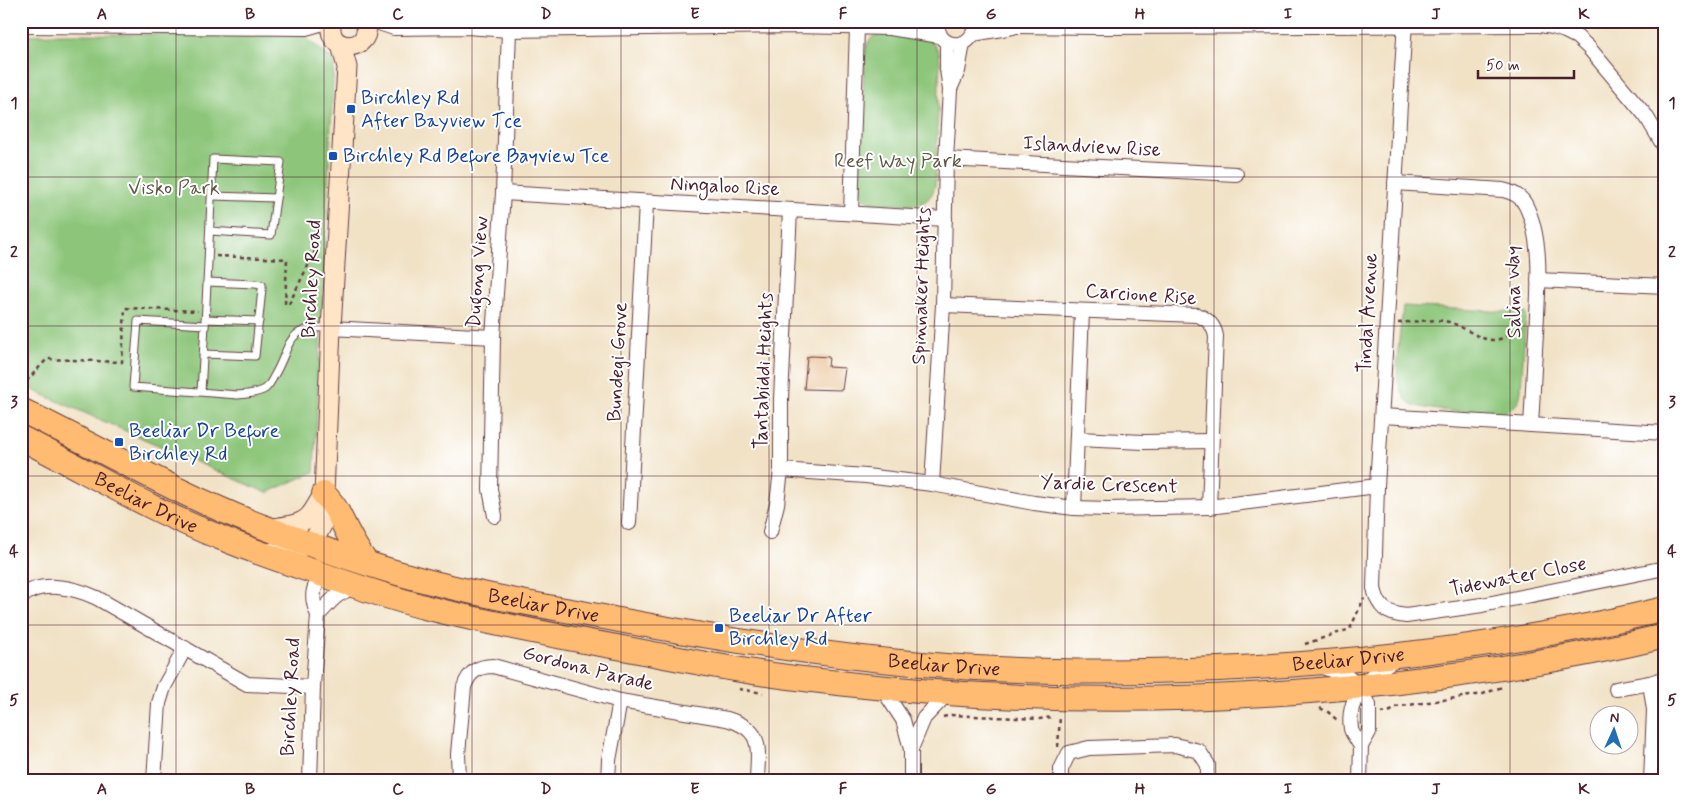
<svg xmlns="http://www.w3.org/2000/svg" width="1686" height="802" font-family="Mynerve,sans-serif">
<rect width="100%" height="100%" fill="#fff"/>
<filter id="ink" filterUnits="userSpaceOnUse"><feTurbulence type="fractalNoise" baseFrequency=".02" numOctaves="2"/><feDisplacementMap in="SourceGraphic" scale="10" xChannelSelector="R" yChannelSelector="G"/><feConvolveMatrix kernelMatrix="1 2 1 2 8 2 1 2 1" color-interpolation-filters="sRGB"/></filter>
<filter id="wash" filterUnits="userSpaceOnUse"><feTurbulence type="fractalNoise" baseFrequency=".0096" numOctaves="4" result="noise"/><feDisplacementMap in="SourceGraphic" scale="20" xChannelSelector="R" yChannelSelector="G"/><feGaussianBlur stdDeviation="1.12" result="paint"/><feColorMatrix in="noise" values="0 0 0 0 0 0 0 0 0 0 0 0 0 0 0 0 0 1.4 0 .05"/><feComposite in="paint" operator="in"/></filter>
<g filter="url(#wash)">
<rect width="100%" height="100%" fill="#f1e2c6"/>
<g fill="#8dc67a" stroke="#6c7252">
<path d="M893,33L931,41L939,52L940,63L935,186C932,197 926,203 914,205L869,203L863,197L859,184L865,52C869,34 876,34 893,33Z"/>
<polygon points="59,34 303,35 334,61 314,472 267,493 21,385 21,35"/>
<path d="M1403,306L1526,313L1521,390C1520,403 1514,409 1502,413C1483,412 1420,413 1407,401C1403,396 1399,386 1398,380C1395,357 1401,329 1403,306Z"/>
</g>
<g id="blocks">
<polygon fill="#e6b987" points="811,356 829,357 828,367 845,368 842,390 804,389 807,357"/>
</g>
</g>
<g filter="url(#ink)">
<use href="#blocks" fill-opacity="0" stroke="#633c42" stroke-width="1"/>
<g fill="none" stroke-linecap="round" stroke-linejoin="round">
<defs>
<g id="lane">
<polyline points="212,196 276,198"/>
<polyline points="205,319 259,321"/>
<polyline points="205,325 213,159 281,162 271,235 210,231"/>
<polyline points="203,354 255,356 262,289 262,285 255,284 207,282"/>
<path d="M201,392L205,325L138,321L133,387L238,395C246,394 257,394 265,389C269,386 272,380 274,376C292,346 284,325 331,328"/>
</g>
<g id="street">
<polyline points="373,21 394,28 467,27 509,30 795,26 890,28 940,36"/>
<path d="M938,21C934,53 979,51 974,21"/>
<polyline points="993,21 1016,26 1096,27 1540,25 1553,27 1565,31 1577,37 1589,48 1646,116 1665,148"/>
<path d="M1405,21L1377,486L1374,588C1378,608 1387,614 1406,616L1482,605L1665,568"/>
<polyline points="21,26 306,28 330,21"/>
<polyline points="973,34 1013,27"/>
<polyline points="950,89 958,71 963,43"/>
<polyline points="946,159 1236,174"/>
<path d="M1395,183L1503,190C1512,192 1520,195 1525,204C1544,240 1538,293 1536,333C1534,363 1533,394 1531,425"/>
<polyline points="503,193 945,219"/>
<polyline points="851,213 857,27"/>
<polyline points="1538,280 1665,286"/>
<path d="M943,305L1197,315C1208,319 1214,325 1216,336L1209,507"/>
<polyline points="331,328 493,337"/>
<polyline points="1382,416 1665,433"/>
<polyline points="1077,439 1144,442 1211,441"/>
<polyline points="781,470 866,476 932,484 1034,503 1074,508 1108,509 1209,507 1377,486"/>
<polyline points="932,484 943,305 946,159 950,90 947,69 947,42"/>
<polyline points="1074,508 1082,311"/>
<polyline points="495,516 490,489 493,337 503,193 509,30"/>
<polyline points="629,523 646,203"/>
<polyline points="770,532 777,504 781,470 781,399 790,210"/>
<path d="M21,598C39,579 76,588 97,598L247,684L313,687"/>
<path d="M318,615C333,600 334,594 356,587"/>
<polyline points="1322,667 1345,675 1361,687 1369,705 1369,732 1361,746 1360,781"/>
<polyline points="1650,683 1654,710 1651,781"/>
<polyline points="882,688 903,720 911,749 911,781"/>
<polyline points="1616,689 1650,683 1665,678"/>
<path d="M1361,746C1358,741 1352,734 1351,729C1346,699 1369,673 1394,660"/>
<polyline points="911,749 924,718 947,694"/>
<polyline points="154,781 159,703 164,687 185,648"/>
<path d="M310,781L313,687L318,615C310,598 311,582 329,572"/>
<path d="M459,781L458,754L464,687C469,672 478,666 493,666L620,701L727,719C764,730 758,747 757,781"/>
<polyline points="608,781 609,760 620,701"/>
<polyline points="1061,781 1061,769 1069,753 1089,748 1175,745 1199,751 1208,765 1208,781"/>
</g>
<g id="secondary">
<path d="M332,21C323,54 375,54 365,21"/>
<path d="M266,529C281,526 302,527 311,514C316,508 319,500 324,494"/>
<path d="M263,553L282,552L311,544C326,521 325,521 324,494L331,328L347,67L341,45"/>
</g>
<g id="highway">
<path id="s1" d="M21,410C103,450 181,496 266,528C316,547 367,565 419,579C485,597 552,607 619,620C719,639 820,655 922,664C1021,673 1120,673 1219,669C1369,662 1519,644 1665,609"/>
<path id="s2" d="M21,438C87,471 150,510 219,537C250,550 282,561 315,572C352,585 389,598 428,608C494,624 561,637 628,649C689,661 750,673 812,680C1021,706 1230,705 1439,677C1515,667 1591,654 1665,636"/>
<path d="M324,494C329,500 335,506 338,513C347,531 354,548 367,563"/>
</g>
</defs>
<use href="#lane" stroke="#633c42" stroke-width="9"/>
<use href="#street" stroke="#633c42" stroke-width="16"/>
<use href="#secondary" stroke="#633c42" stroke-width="21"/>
<use href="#highway" stroke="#633c42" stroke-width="26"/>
<g stroke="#633c42" stroke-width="2.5" stroke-dasharray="4 4" stroke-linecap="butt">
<polyline points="216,256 287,259 285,304 289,304 320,241"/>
<path d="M1398,323C1413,322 1431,319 1445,321C1462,324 1478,341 1495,340C1506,339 1513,329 1523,326"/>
<polyline points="21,387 47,359 122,362 125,308 198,311"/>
<polyline points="1305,644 1350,629 1364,598"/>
<polyline points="739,689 763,693"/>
<polyline points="1320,708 1328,712 1337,720"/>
<polyline points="1381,713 1391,711 1395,707 1483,694 1502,687"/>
<polyline points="943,717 951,715 1039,719 1052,717"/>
<polyline points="1058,747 1060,716"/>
</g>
<use href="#lane" stroke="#fff" stroke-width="7"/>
<use href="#street" stroke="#fff" stroke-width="14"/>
<use href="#secondary" stroke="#ffe4c6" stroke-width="19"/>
<use href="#highway" stroke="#febb71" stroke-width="24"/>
</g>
</g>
<path fill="none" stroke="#4a1f2b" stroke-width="1" stroke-opacity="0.55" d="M176,21V781M324,21V781M472,21V781M621,21V781M769,21V781M917,21V781M1065,21V781M1214,21V781M1362,21V781M1510,21V781M21,177H1665M21,326H1665M21,476H1665M21,625H1665"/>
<g fill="#1a4fb4" stroke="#fff" stroke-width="2">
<rect x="346" y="104" width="10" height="10" rx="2.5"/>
<rect x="328" y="151" width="10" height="10" rx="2.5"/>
<rect x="114" y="437" width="10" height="10" rx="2.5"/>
<rect x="714" y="623" width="10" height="10" rx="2.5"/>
</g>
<g text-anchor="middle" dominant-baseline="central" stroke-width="4" stroke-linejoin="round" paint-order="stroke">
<g font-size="20" fill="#164399" stroke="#fff" text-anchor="start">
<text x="361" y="98">Birchley Rd<tspan x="361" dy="23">After Bayview Tce</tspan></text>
<text x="343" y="156">Birchley Rd Before Bayview Tce</text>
<text x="129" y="431">Beeliar Dr Before<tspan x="129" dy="23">Birchley Rd</tspan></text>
<text x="729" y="616">Beeliar Dr After<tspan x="729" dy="23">Birchley Rd</tspan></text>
</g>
<g font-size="20" fill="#4a1f2b" stroke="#fff">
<text transform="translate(1092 147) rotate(3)">Islandview Rise</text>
<text transform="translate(725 187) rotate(3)">Ningaloo Rise</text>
<text transform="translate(478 272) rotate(-86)">Dugong View</text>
<text transform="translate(312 279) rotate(-87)">Birchley Road</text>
<text transform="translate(922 286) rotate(-88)">Spinnaker Heights</text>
<text transform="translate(1514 292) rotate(-91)">Salina Way</text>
<text transform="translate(1141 295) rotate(4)">Carcione Rise</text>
<text transform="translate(1368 313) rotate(-87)">Tindal Avenue</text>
<text transform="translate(618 362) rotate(-87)">Bundegi Grove</text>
<text transform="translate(764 371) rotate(-88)">Tantabiddi Heights</text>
<text transform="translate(1109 485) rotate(2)">Yardie Crescent</text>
<text stroke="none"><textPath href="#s2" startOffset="141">Beeliar Drive</textPath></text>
<text transform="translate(1518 577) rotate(-11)">Tidewater Close</text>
<text stroke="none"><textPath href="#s1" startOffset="561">Beeliar Drive</textPath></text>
<text stroke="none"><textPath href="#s1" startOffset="1371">Beeliar Drive</textPath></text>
<text stroke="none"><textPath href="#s1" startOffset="966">Beeliar Drive</textPath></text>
<text transform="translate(588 669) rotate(14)">Gordona Parade</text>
<text transform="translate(291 697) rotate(-87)">Birchley Road</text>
</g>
<g font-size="20" fill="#615947" stroke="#fff">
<text x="898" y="161">Reef Way Park</text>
<text x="174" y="188">Visko Park</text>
</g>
</g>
<rect width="1686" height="802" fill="none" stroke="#fff" stroke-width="55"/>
<g transform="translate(1614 730) rotate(3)"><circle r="24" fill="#ffffff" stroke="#b7a5aa"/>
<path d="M0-4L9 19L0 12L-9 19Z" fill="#1f6fb2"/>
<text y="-8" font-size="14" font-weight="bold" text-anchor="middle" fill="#4a1f2b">N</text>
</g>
<path d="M1478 70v8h96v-8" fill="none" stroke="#4a1f2b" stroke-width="2.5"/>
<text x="1486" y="70" font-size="15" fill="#4a1f2b" stroke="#ffffff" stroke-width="4" paint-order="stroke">50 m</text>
<rect x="28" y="28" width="1630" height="746" fill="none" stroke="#4a1f2b" stroke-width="2"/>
<g font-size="16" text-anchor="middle" font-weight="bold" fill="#4a1f2b">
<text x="102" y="19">A</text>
<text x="250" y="19">B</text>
<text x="398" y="19">C</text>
<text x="546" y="19">D</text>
<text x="695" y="19">E</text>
<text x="843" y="19">F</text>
<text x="991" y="19">G</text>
<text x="1140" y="19">H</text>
<text x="1288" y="19">I</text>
<text x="1436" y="19">J</text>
<text x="1584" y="19">K</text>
<text x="14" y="108">1</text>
<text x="1672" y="108">1</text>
<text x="14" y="257">2</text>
<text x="1672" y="257">2</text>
<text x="14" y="407">3</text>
<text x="1672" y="407">3</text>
<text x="14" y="556">4</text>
<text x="1672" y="556">4</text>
<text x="14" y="705">5</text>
<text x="1672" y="705">5</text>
<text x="102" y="794">A</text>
<text x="250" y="794">B</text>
<text x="398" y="794">C</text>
<text x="546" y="794">D</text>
<text x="695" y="794">E</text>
<text x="843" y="794">F</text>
<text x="991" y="794">G</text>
<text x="1140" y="794">H</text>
<text x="1288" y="794">I</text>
<text x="1436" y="794">J</text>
<text x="1584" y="794">K</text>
</g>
</svg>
